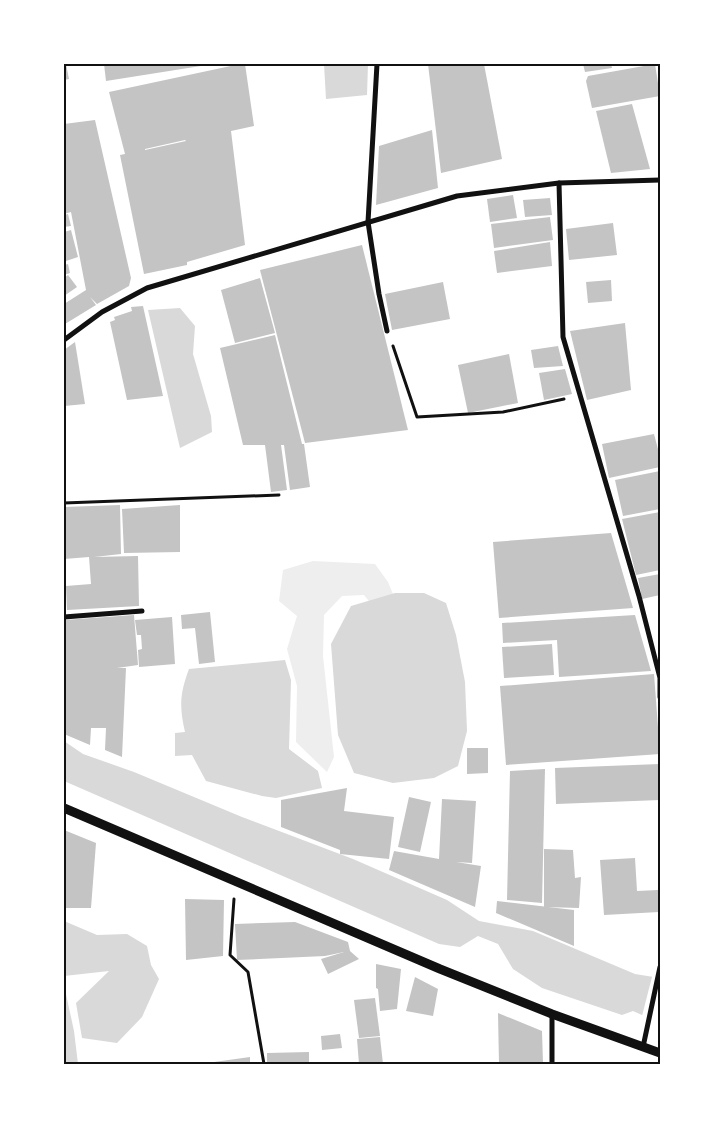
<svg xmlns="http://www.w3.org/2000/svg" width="724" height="1128" font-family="Arial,sans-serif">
<rect width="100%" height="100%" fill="#fff"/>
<polygon fill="#eee" points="313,561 375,564 388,582 395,599 373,606 364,595 342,596 324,615 323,656 334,757 327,772 296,742 297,686 287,649 297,616 279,601 283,570"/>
<g fill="#d9d9d9">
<polygon points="324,64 368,64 367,95 326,99"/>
<polygon points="180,308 195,326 193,354 211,416 212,432 180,448 148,310"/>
<polygon points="395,593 424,593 446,603 456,635 465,682 467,731 458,766 434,778 393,783 354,773 338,735 331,644 351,606"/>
<path d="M285,660L291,680L289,749L318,771L322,788L276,798L262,796L206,781L192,755L175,756V733L185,732C179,706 180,693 189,669Z"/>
<polygon points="64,741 83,754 134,772 242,817 353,859 447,900 479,921 533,931 635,974 660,978 660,1023 633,1011 622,1015 542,988 513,969 498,944 478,936 460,947 439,944 64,781"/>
<polygon points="64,921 97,935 127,934 147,946 151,965 159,979 142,1017 117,1043 82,1038 76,1003 109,971 64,976"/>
<polygon points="64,985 74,1031 78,1064 64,1064"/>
</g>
<polygon fill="#fff" points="653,973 660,975 659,1024 642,1016"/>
<g fill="#c4c4c4" fill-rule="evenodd">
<polygon points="64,64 66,64 69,79 64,80"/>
<polygon points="104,64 207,64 207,65 106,81"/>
<path d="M240,64H245L254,126L231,131L245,245L187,262V265L144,274L120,155L125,154L109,92ZM185,140L186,141L145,150V149Z"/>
<polygon points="428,64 484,64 502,159 441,173"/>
<polygon points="583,64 611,64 612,68 585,72"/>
<polygon points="655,64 660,96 592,108 586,81 588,76"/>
<polygon points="632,104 650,169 611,173 596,111"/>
<polygon points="95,120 131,278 129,286 97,304 90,297 96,305 65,324 64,304 86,290 71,212 64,214 64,124"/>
<polygon points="432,130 438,188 376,205 379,146"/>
<polygon points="513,195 517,218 490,222 487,199"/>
<polygon points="550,198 552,215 525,217 523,200"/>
<polygon points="68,214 71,226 64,227 64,215"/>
<polygon points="550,217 553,240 494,248 491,224"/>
<polygon points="613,223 617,255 569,260 566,229"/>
<polygon points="71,230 78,257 66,261 64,232"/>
<polygon points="550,242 552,266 497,273 494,251"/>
<polygon points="362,245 408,430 305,443 260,270"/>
<polygon points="68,264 70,273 64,275 64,265"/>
<polygon points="68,275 77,287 64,296 64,278"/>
<polygon points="260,278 275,333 235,343 221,290"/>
<polygon points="611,280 612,301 588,303 586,282"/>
<polygon points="443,282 450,319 392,330 385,294"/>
<polygon points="143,306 163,396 127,400 110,322 115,320 114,317 132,311 131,307"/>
<polygon points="625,323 631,390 587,400 570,331"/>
<polygon points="275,335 302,444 304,444 310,487 290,490 284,445 281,445 287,490 271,492 265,445 243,445 220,348"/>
<polygon points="75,342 85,404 64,406 64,350"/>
<polygon points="558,346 563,366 534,368 531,350"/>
<polygon points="509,354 518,403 468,413 458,365"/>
<polygon points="565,369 572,394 544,400 539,373"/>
<polygon points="654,434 660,457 660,467 609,478 602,444"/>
<polygon points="660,471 660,509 623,516 615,480"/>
<polygon points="120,505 121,554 94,557 138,556 139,606 67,610 66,586 91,584 89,557 64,559 64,507"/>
<polygon points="180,505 180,552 124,553 122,509"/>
<polygon points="660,512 660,570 636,575 622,519"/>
<polygon points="611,533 633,608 499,618 493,542"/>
<polygon points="660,574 660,595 642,599 638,578"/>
<polygon points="210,612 215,662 199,664 195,628 182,629 181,615"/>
<polygon points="134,615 138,665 117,668 126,668 122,757 105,750 106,728 91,728 90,745 64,734 64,620"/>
<polygon points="635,615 651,671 559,677 557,640 503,643 502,623"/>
<polygon points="172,617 175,664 139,667 138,650 142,649 141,635 137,635 135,620"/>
<polygon points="552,644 554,675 504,678 502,647"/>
<polygon points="654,674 660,754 506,765 500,686"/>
<polygon points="467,748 488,748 488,773 467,774"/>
<polygon points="660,764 660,800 556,804 555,768"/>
<polygon points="545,769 542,903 507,900 510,771"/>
<polygon points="347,788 344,811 394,817 389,859 340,854 340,850 281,827 281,800"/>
<polygon points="409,797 431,802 420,852 398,847"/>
<polygon points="442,799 476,801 472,863 456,862 481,866 475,907 389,870 394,851 439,859"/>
<polygon points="64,830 96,843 91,908 64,908"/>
<polygon points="544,849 573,850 575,878 581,877 579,908 544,907"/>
<polygon points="635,858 637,891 658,890 659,912 604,915 600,860"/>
<polygon points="185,899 224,900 223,956 186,960"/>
<polygon points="497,901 574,910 574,946 496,913"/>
<polygon points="295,922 348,942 350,951 359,959 328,974 321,959 344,952 325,956 237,960 235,924"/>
<polygon points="376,964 401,969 397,1009 380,1011 378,989 376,988"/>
<polygon points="415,977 438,989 433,1016 406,1011"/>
<polygon points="375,998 380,1036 359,1038 354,1000"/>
<polygon points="498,1013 542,1031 543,1064 499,1064"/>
<polygon points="340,1034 342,1048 322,1050 321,1036"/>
<polygon points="380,1037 383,1064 359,1064 357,1039"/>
<polygon points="309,1052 309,1064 267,1064 267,1053"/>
<polygon points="250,1057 250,1064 207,1064 207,1063"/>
</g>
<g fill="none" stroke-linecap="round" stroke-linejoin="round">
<g stroke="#111" stroke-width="3">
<polyline points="393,346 417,417 503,412 564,399"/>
<polyline points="64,503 279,495"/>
<polyline points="234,899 230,955 248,972 264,1064"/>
</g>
<g stroke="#111" stroke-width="5">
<polyline points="377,64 368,222 379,294 387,331"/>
<polyline points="559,183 563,337 639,596 660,678 660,697"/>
<polyline points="64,340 102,312 147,288 457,196 559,183 660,180"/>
<polyline points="64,617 142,611"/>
<polyline points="552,1014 552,1064"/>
<polyline points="643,1047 660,967"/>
</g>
<polyline stroke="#111" stroke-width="9" points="64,808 440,969 552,1014 660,1053"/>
</g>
<rect width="724" height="1128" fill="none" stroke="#ffffff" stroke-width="130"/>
<rect x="65" y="65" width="594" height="998" fill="none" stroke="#111" stroke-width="2"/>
</svg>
